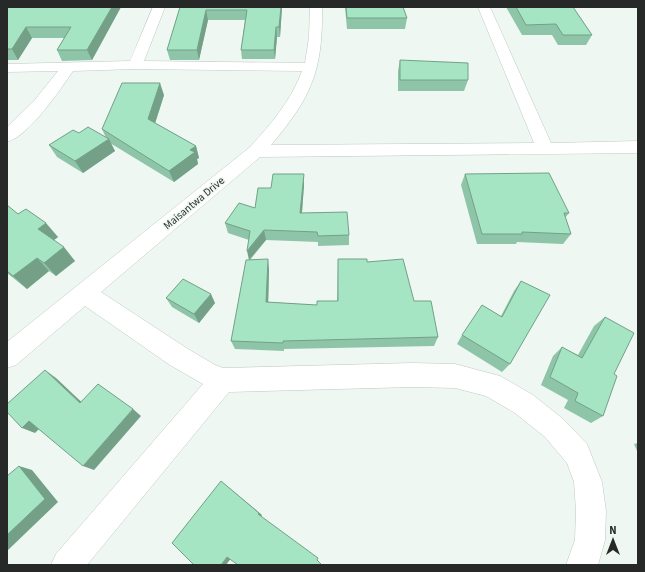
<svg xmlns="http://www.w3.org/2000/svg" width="645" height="572" font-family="'Source Sans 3',sans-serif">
<rect width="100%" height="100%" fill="#eef7f2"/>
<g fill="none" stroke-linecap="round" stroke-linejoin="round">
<defs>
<path id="street" d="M153,7H165L144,61L305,63L309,37L310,7H322C323,70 312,97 271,145L534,143L478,7H490L551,143L638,141V153L260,157L101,292L188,349L215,365L223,368L412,363L455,364L500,376L533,395L563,419L587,444L602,482L606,511L605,540L598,565H566L575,540L576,511L574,482L567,463L545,437L515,413L486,396L455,388L412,387L229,392L87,565H51L56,554L203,384L170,365L85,306L16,365L7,368V342L250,147C271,124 291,101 302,71L135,69L73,71C60,90 29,136 7,142V127L34,101L58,71L7,72V64L130,61Z"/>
</defs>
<use href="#street" stroke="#c1c9c4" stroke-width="1"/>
<use href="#street" fill="#fff" fill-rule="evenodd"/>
</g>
<g fill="#8ec5a8">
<polygon points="7,7 121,7 92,60 62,61 57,50 64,38 32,38 18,60 7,60"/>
<polygon points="180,7 282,7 280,37 277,37 275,59 242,59 241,50 245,20 208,20 199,60 170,60 167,50"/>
<polygon points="345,7 403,7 407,18 405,29 347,29"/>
<polygon points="506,7 573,7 592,35 586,45 558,45 552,35 522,35"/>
<polygon points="400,60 468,80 464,91 398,91 398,71"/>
<polygon points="164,95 155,123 196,146 199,158 197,159 198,164 174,182 110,143 115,151 83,173 57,157 49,145 79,133 106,138 102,129"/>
<polygon points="465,174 569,213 565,218 571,234 563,244 517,242 516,244 477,244 461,185"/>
<polygon points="304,185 302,213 349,235 349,245 318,246 318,242 266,240 250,260 269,269 268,302 317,305 337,301 338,259 367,262 414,301 438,337 434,346 284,349 284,351 235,349 231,341 249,260 249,240 228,233 225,223 255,208 271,188"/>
<polygon points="7,205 18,214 58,237 54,240 75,261 56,276 49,271 27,289 7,273"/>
<polygon points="521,281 510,364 502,372 457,344 462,335 501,316 514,291"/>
<polygon points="166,298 215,303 199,323 172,307"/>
<polygon points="605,317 614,374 603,416 591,423 564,408 568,400 541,385 553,356 562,347 578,355 594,326"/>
<polygon points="638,443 638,453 634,444"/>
</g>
<g fill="#74a088">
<polygon points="112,7 121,7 92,60 87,50"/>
<polygon points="281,7 282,7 280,37 279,27"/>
<polygon points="206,10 208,20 199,60 197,50"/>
<polygon points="26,27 32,38 18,60 12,49"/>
<polygon points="276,27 277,37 275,59 274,50"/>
<polygon points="160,83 164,95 153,130 148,119"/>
<polygon points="109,139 115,151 83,173 75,161"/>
<polygon points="196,146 199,158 197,159 198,164 174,182 169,171 190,150"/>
<polygon points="304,174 304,185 301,224 300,213"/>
<polygon points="46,223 58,237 50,243 38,229"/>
<polygon points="264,230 266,240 249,260 247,251"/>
<polygon points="64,247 75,261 56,276 44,263"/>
<polygon points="37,258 49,271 27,289 13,276"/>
<polygon points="268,259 269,269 268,312 266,302"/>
<polygon points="211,294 215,303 199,323 194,314"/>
<polygon points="45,370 56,378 90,410 80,403"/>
<polygon points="133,409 141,416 94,470 83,466"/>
<polygon points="29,421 41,427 35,433 22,428"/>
<polygon points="19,466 32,470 58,502 7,551 7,535"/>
<polygon points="221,481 262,515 261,517 258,514"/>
<polygon points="227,557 232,557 226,565 221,565"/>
</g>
<g fill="#a5e5c3" stroke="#74a088">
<polygon points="7,7 112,7 87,50 57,50 71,27 26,27 12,49 7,49"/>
<polygon points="180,7 281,7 279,27 276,27 274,50 241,50 247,10 206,10 197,50 167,50"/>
<polygon points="346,7 403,7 407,18 347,18"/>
<polygon points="516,7 573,7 592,35 563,35 556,24 526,25"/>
<polygon points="400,60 468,63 468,80 400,80"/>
<polygon points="122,83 160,83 148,119 196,146 190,150 195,152 169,171 102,129"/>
<polygon points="88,127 109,139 75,161 49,145 73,130 79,133"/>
<polygon points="549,173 569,213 564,213 571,234 522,232 522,234 482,234 465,174"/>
<polygon points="273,174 304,174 300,213 347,212 349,235 318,236 317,232 264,230 247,251 250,231 225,223 239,203 255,208 258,188 271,188"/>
<polygon points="7,205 18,214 26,209 46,223 38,229 64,247 44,263 37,258 13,276 7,271"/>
<polygon points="268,259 266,302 317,305 317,301 338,301 338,259 367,259 367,262 403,259 414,301 431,301 438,337 283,341 283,343 231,341 246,260"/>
<polygon points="183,279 211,294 194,314 166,298"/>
<polygon points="521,281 550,295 510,364 462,335 482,305 502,317"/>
<polygon points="605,317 634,333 614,374 617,376 603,416 575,401 578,393 550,377 562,347 582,358"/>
<polygon points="45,370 80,403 98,384 133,409 83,466 29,421 22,428 7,412 7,404"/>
<polygon points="19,466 45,499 7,535 7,476"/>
<polygon points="221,481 259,513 258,514 318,558 317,560 322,565 238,565 227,557 221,565 194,565 172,543"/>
</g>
<g text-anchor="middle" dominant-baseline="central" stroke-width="3" stroke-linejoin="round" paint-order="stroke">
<g font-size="11" fill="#262927" stroke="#eef7f2">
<text transform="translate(194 203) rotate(-40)">Maisantwa Drive</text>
</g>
</g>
<rect width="645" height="572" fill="none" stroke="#262927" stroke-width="16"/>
<g transform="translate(613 540)" stroke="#eef7f2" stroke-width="3" paint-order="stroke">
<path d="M0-3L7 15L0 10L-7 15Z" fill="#262927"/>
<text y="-6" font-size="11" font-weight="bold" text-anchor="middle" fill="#262927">N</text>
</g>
</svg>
